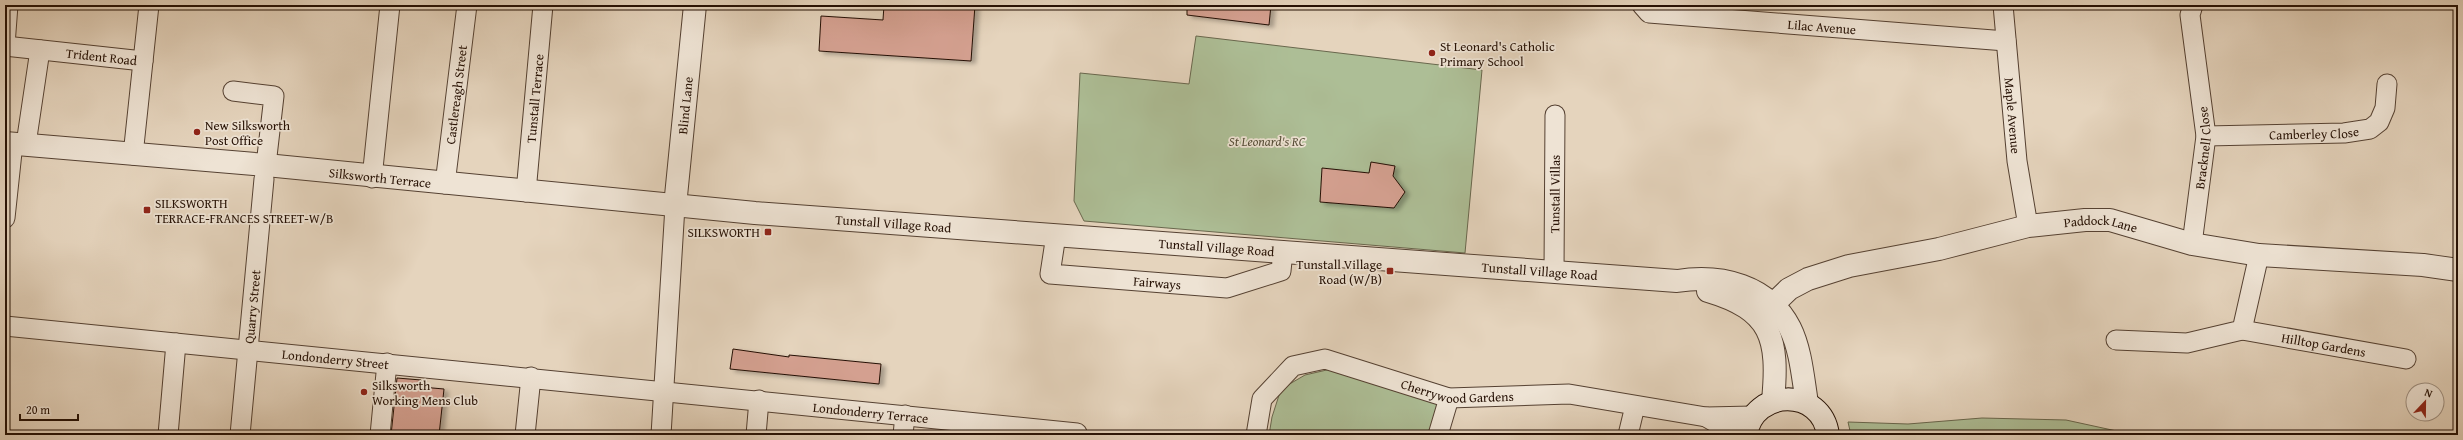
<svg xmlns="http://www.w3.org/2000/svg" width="2463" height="440" font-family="'Gentium Book Plus',serif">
<defs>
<filter id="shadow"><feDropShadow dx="4.5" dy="2.5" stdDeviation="2" flood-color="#0004"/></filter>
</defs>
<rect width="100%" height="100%" fill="#e5d4bd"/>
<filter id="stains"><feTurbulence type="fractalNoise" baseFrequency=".005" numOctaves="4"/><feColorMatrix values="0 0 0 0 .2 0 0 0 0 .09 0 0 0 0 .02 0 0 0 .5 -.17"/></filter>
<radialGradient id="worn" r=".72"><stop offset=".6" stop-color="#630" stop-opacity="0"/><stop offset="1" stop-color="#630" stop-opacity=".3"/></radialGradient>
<g fill="#adbe96" stroke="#69674d">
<polygon points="1196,36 1482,70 1465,253 1084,221 1074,201 1080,73 1189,84"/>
<polygon points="1331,369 1437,399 1437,408 1428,435 1269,435 1272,417 1281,389 1305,375"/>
<polygon points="1982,418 2066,420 2135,435 1851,435 1848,422 1908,424"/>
</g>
<g fill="#d4a090" stroke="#251004" filter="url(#shadow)">
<polygon points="884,5 975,5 971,61 819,51 821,16 883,20"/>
<polygon points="1187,5 1271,5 1269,25 1187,15"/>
<polygon points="1371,162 1395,166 1393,176 1405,192 1394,208 1320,202 1322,168 1369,173"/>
<polygon points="733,349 789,357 789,355 881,364 879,384 730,369"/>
<polygon points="397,378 421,380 421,387 444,389 439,435 391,435"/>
</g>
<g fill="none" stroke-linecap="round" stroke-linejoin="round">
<defs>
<g id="minor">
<path id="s1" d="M1642,5L1649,13L2006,41"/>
<path id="s2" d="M2003,5L2017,161L2028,226"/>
<polyline points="5,45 8,5"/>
<path id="s3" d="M5,46L143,61"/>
<polyline points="233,91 274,96 266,165"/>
<path id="s4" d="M2206,136L2344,133L2370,129L2379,122L2385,108L2387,84"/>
<polyline points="26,144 40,50"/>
<polyline points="133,155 149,5"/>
<polyline points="372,178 390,5"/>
<path id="s5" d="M445,184L467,5"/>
<path id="s6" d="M526,192L543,5"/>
<polyline points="5,218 13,143"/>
<path id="s7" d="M1056,235L1050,274L1227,288L1281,271L1283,251"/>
<path id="s8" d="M2192,244L2206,136L2190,15L2193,5"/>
<path id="s9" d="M1554,272L1555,115"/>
<path id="s10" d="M5,326L1077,433"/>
<path id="s11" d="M2242,330L2406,359"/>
<polyline points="2116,340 2187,343 2242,330 2259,255"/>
<polyline points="1706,417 1737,435"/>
<polyline points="168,435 176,343"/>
<path id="s12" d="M240,435L264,179"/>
<polyline points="380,435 387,363"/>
<polyline points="525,435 531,377"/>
<polyline points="661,435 675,206"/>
<polyline points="756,435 759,400"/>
<polyline points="903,435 905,415"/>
<path id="s13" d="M1256,435L1262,399L1293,366L1325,359L1449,398L1569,394L1706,417L1753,416"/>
<polyline points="1438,435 1449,398"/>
<polyline points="1628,435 1635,406"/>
</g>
<g id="tertiary">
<path id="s14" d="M5,143L266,165L755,213L1677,281C1721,274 1768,285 1790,328C1801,350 1803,379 1807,403"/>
<path id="s15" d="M675,206L695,5"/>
<path d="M1708,291C1772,310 1779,338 1773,401"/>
<path id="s16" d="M1759,318L1789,289L1808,279L1849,266L1939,249L2028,226L2085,220H2110L2192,244L2259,255L2423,265L2458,270"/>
</g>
<path id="secondary" d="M1746,435C1753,388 1822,387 1828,435"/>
</defs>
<use href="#minor" stroke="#554132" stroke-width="21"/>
<use href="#tertiary" stroke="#554132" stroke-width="24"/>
<use href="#secondary" stroke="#251004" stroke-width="24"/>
<use href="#minor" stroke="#eee3d4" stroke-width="19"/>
<use href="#tertiary" stroke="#eee3d4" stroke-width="22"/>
<use href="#secondary" stroke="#eee3d4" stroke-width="22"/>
</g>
<g fill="#8f2418" stroke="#eee3d4" stroke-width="1.5">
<circle cx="1432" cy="53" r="4"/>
<circle cx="197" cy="132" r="4"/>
<rect x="143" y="206" width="8" height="8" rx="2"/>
<rect x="764" y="228" width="8" height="8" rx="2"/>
<rect x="1386" y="267" width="8" height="8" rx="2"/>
<circle cx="364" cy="392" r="4"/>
</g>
<g text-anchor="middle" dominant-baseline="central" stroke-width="3.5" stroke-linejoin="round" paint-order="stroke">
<g font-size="13" fill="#251004" stroke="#eee3d4">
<text stroke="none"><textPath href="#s1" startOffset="184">Lilac Avenue</textPath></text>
<text stroke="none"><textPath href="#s3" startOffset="97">Trident Road</textPath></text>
<text stroke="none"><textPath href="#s5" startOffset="90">Castlereagh Street</textPath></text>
<text stroke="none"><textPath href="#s6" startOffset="94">Tunstall Terrace</textPath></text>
<text stroke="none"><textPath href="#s15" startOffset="101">Blind Lane</textPath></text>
<text stroke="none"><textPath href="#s2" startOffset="111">Maple Avenue</textPath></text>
<text stroke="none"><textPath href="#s4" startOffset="108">Camberley Close</textPath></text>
<text stroke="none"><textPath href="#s8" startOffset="97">Bracknell Close</textPath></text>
<text transform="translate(380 178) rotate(6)">Silksworth Terrace</text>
<text stroke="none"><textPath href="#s9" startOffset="78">Tunstall Villas</textPath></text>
<text stroke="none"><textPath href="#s14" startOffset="892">Tunstall Village Road</textPath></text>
<text stroke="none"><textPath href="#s16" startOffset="363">Paddock Lane</textPath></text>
<text stroke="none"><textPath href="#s14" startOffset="1216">Tunstall Village Road</textPath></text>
<text stroke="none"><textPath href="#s14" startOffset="1540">Tunstall Village Road</textPath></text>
<text stroke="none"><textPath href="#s7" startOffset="147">Fairways</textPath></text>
<text stroke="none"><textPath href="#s12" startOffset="129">Quarry Street</textPath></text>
<text stroke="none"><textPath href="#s11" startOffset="83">Hilltop Gardens</textPath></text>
<text stroke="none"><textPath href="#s10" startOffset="332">Londonderry Street</textPath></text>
<text stroke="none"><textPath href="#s13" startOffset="252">Cherrywood Gardens</textPath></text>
<text stroke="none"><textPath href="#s10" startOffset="870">Londonderry Terrace</textPath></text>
</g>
<g font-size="13" fill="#251004" stroke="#eee3d4" text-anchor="start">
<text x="1440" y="46">St Leonard's Catholic<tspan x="1440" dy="15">Primary School</tspan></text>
<text x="205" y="125">New Silksworth<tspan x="205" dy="15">Post Office</tspan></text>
<text x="155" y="203">SILKSWORTH<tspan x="155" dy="15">TERRACE-FRANCES STREET-W/B</tspan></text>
<text x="760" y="232" text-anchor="end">SILKSWORTH</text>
<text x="1382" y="264" text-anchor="end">Tunstall Village<tspan x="1382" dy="15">Road (W/B)</tspan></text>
<text x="372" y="385">Silksworth<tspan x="372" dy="15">Working Mens Club</tspan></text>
</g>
<g font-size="13" font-style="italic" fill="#554d37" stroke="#eee3d4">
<text x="1267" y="141">St Leonard's RC</text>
</g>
</g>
<rect width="2463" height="440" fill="none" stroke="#e5d4bd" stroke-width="20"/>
<rect x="6" y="6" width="2451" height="428" fill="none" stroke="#251004" stroke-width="2"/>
<rect x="10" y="10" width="2443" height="420" fill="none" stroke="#251004"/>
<g transform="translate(2425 402) rotate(22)"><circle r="19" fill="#eee3d4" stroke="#9e8f81"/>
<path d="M0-3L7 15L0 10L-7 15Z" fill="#8f2418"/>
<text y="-6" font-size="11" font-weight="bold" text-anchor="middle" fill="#251004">N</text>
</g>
<path d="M20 414v6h58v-6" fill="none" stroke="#251004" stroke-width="2"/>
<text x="26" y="414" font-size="12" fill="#251004" stroke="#eee3d4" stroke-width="3" paint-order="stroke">20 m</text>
<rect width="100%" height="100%" filter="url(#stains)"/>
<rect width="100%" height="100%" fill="url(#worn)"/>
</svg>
